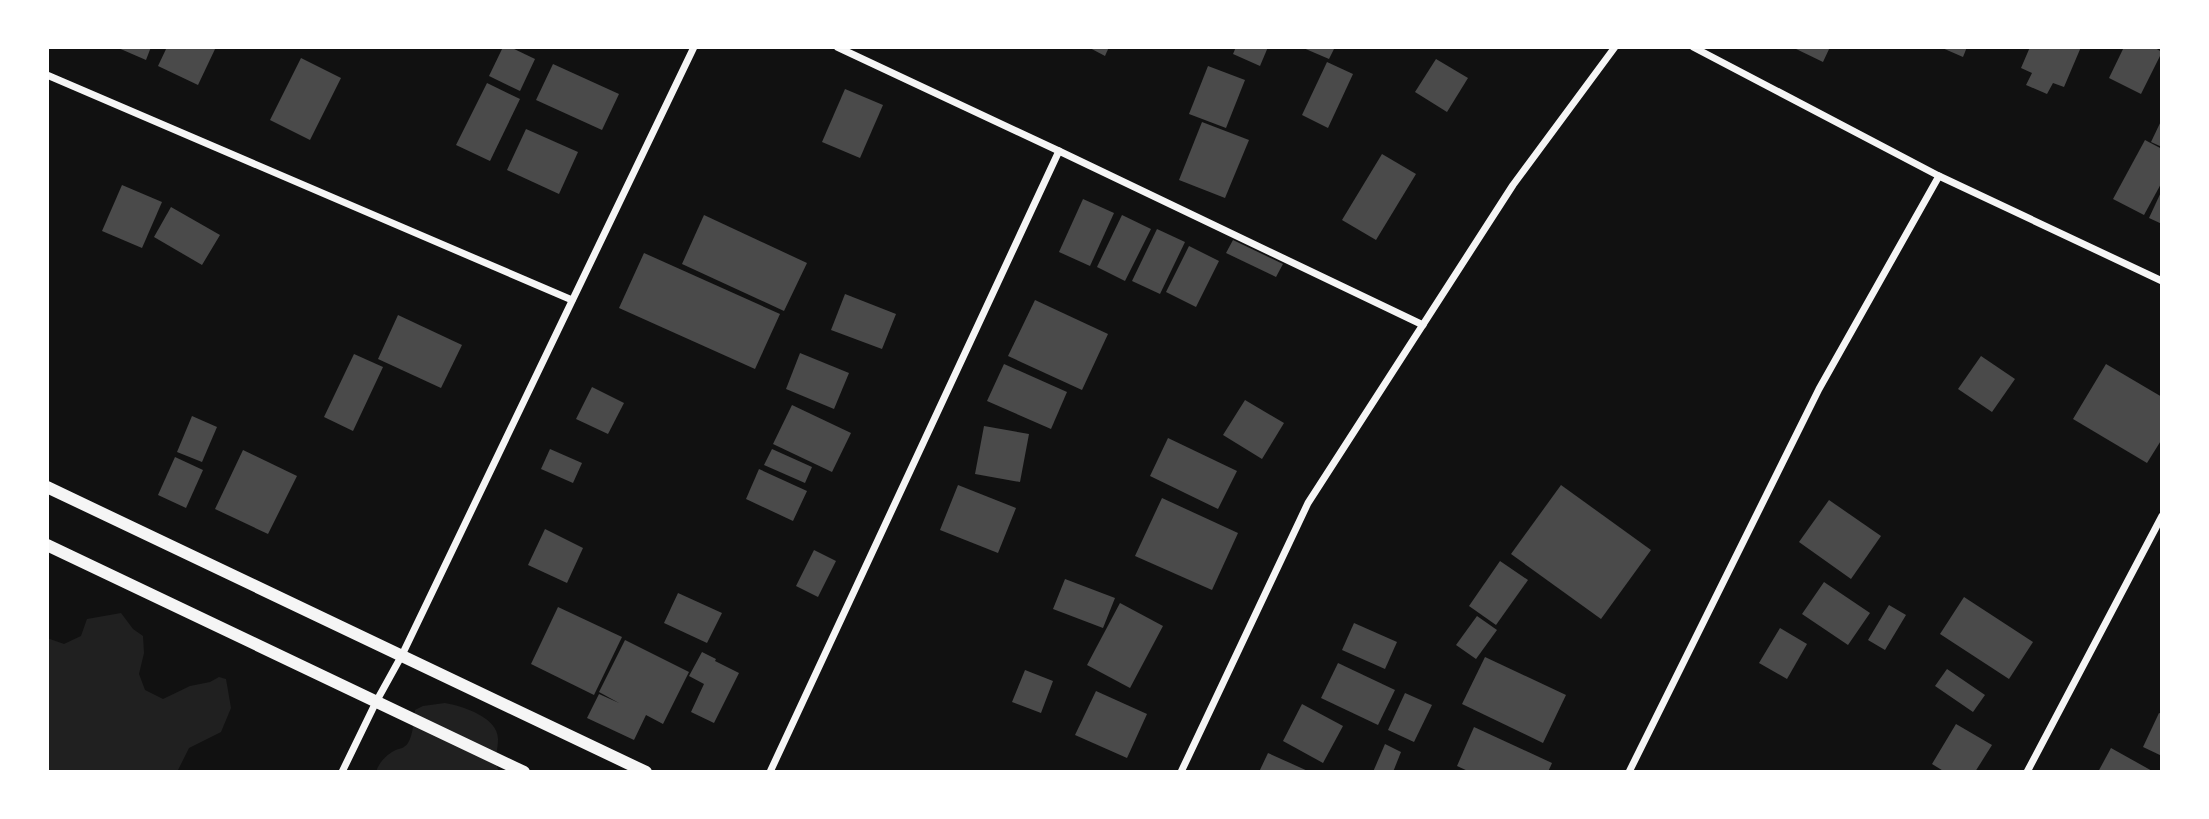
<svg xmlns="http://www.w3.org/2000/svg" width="2209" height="819" font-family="Quicksand,sans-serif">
<rect width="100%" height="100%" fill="#111"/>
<g fill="#202020">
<polygon points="121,613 133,629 143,636 144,653 139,674 145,690 163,699 190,686 210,682 219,677 226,679 231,708 221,732 189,748 177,772 47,772 47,638 64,644 81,636 87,619"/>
<path d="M445,703C462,706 498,717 498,739C498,753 493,757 499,772H376C378,764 386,755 394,751C399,748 404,749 408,743C413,735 414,720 415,710L423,706Z"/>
</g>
<g fill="#4a4a4a">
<polygon points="116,47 151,47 146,60"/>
<polygon points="167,47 216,47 198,85 158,66"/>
<polygon points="503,47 510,47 535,59 520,91 489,76"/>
<polygon points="1088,47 1109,47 1105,56"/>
<polygon points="1236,47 1268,47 1260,66 1233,54"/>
<polygon points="1301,47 1335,47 1329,59"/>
<polygon points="1792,47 1830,47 1823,62"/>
<polygon points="1940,47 1967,47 1963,57"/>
<polygon points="2030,47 2081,47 2064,87 2053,83 2047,94 2026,85 2032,73 2021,68"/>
<polygon points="2124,47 2153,47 2162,52 2141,94 2109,78"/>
<polygon points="301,58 341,78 310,140 270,120"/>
<polygon points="1436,59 1468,78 1447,112 1415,92"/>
<polygon points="1327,62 1353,74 1328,128 1302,115"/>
<polygon points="553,64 619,94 602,130 536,100"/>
<polygon points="1208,66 1245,80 1226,128 1189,114"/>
<polygon points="487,83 520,99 490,161 456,145"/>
<polygon points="845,89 883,105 860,158 822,142"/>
<polygon points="2162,119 2162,147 2151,142"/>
<polygon points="1202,122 1249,140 1225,198 1179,180"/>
<polygon points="526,129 578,152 559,194 507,170"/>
<polygon points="2145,140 2162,149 2162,182 2144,215 2113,199"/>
<polygon points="1382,154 1416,174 1376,240 1342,220"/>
<polygon points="122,185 162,202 142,248 102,231"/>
<polygon points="2162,190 2162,224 2149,218"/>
<polygon points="1083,199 1114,213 1090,266 1059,252"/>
<polygon points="171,207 220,235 202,265 154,237"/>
<polygon points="704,215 807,263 784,311 682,264"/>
<polygon points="1122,215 1151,229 1125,281 1097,267"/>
<polygon points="1157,229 1185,242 1160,294 1132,281"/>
<polygon points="1233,240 1283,264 1276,277 1226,253"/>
<polygon points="1189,246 1219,261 1196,307 1166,292"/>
<polygon points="644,253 780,314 755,369 619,308"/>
<polygon points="845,294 896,314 882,349 831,330"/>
<polygon points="1035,300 1108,334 1082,390 1008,356"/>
<polygon points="398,315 462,345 441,388 378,359"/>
<polygon points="800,353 849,373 834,409 786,389"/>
<polygon points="354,354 383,367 353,431 324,417"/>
<polygon points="1981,356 2015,379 1992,412 1958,389"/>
<polygon points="1004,364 1067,392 1051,429 987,401"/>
<polygon points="2106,364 2162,397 2162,439 2147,463 2073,419"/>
<polygon points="592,387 624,403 608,434 576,419"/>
<polygon points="1245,400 1284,423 1262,459 1223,435"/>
<polygon points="792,405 851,433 832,472 773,444"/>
<polygon points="192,416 217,427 202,462 177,452"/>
<polygon points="984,426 1029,434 1020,482 975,474"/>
<polygon points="1168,438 1237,471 1218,509 1150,476"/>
<polygon points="550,449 582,463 573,483 541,469"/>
<polygon points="772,449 812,467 805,483 764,465"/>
<polygon points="243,450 297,476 268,534 215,509"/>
<polygon points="175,457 203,470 186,508 158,495"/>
<polygon points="759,469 807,491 793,521 746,499"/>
<polygon points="958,485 1016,508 998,553 940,530"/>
<polygon points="1561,485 1651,550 1601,619 1511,554"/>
<polygon points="1162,498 1238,533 1212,590 1135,556"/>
<polygon points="1829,500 1881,536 1851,579 1799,542"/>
<polygon points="545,529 583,548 567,583 528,565"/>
<polygon points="814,550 836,561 818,597 796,586"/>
<polygon points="1500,561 1528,580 1496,625 1469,606"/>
<polygon points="1065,579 1115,598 1103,628 1053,609"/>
<polygon points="1824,582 1870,613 1848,645 1802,614"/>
<polygon points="678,593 722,613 707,643 664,623"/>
<polygon points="1964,597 2033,642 2009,679 1940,634"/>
<polygon points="1120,603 1163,626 1130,688 1087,665"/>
<polygon points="1889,605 1906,615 1885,650 1868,640"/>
<polygon points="558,607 622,637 594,695 531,664"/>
<polygon points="1477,616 1497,630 1476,659 1456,645"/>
<polygon points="1354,623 1397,642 1385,669 1342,650"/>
<polygon points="1780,628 1807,644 1787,679 1759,663"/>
<polygon points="625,640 689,672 663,724 646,715 634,740 587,718 599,694 619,703 599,692"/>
<polygon points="702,652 716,659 715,661 739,673 714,723 691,712 704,684 689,676"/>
<polygon points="1485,657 1566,695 1543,743 1462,704"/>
<polygon points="1338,663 1395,690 1378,725 1321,698"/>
<polygon points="1947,669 1985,695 1973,712 1935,686"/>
<polygon points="1025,670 1053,681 1041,713 1012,702"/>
<polygon points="1096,691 1147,714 1127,758 1075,735"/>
<polygon points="1405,693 1432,705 1414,742 1388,730"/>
<polygon points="1302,704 1343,726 1323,763 1283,741"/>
<polygon points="2159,713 2162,714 2162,756 2143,747"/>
<polygon points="1956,724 1992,745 1975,772 1945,772 1932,764"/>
<polygon points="1474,727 1552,763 1548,772 1470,772 1457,766"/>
<polygon points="1385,744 1401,752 1393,772 1373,772"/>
<polygon points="2111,748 2154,772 2098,772"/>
<polygon points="1268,753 1310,772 1259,772"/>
</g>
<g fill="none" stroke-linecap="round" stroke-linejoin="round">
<g stroke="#f5f5f5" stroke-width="7">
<polyline points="837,47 1059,151 1423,325"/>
<polyline points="1693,47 1939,176 2162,281"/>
<polyline points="47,75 572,300"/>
<polyline points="342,772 376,702 402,655 694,47"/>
<polyline points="770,772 1059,151"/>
<polyline points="1181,772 1308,503 1513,185 1615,47"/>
<polyline points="1629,772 1819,389 1939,176"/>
<polyline points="2027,772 2162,516"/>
</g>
<g stroke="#f5f5f5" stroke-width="12">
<polyline points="47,487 646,772"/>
<polyline points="47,545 524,772"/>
</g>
</g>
<rect width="2209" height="819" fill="none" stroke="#ffffff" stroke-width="98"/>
</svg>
